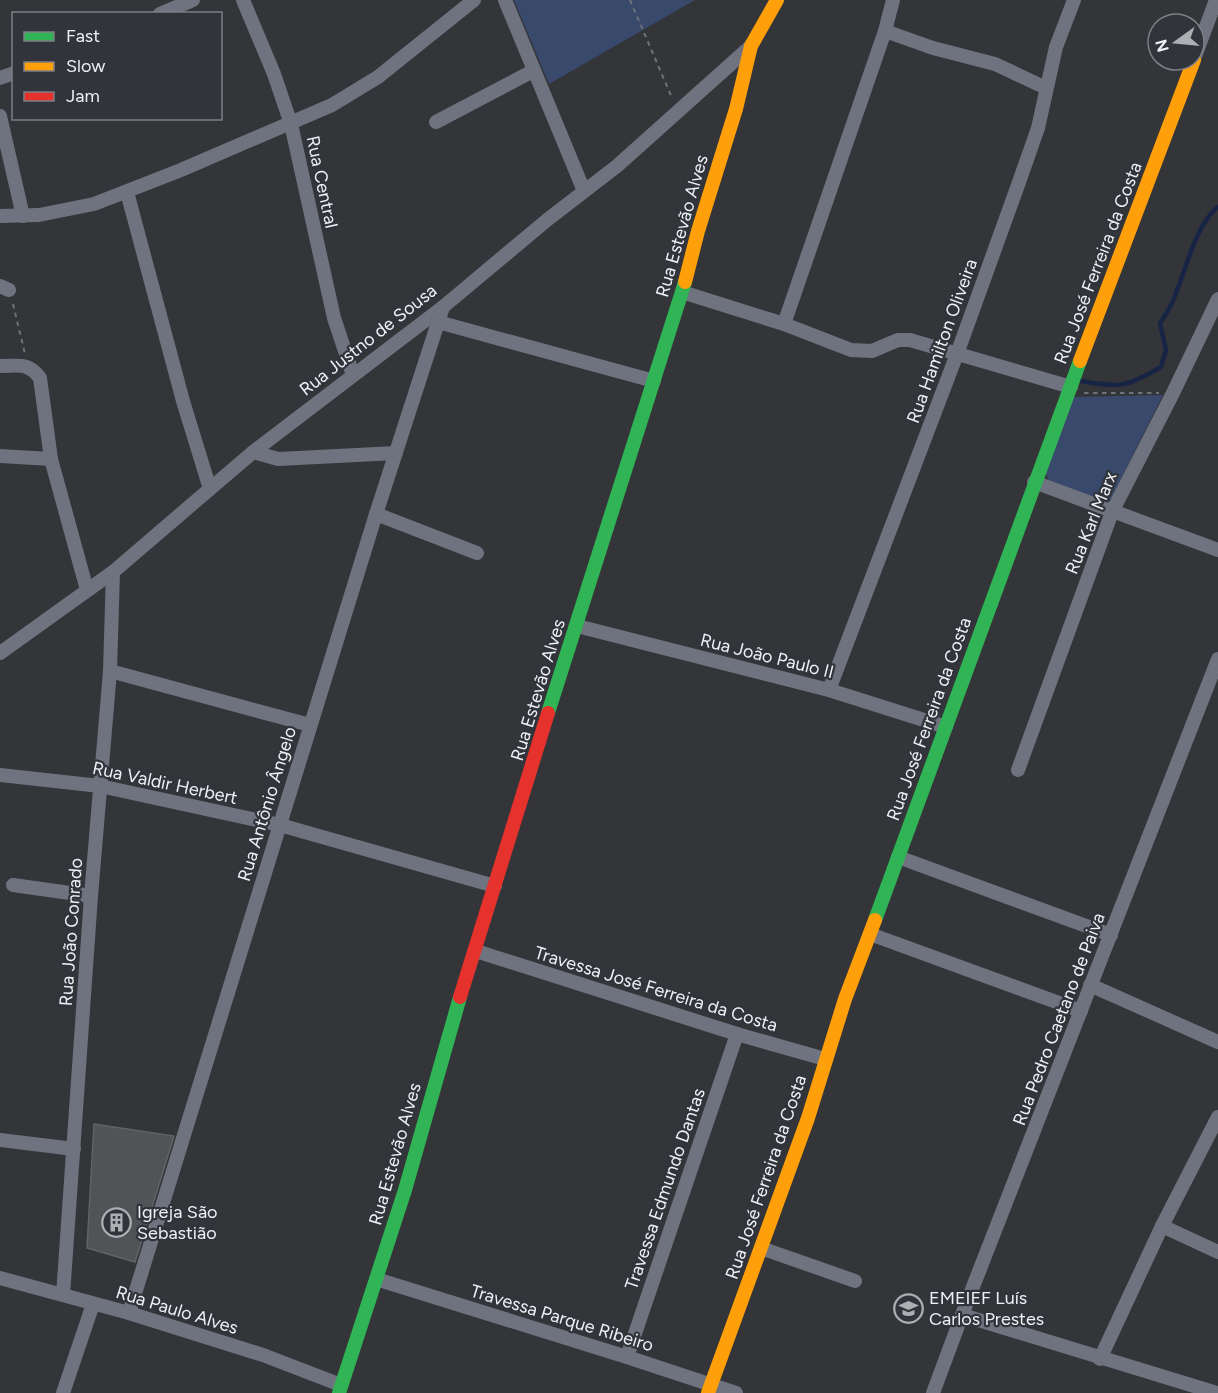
<svg xmlns="http://www.w3.org/2000/svg" width="1218" height="1393" font-family="Figtree,sans-serif">
<rect width="100%" height="100%" fill="#333539"/>
<g fill="#39496c">
<polygon points="514,0 695,0 549,84"/>
<polygon points="1163,395 1111,499 1102,501 1049,482 1044,468 1072,397"/>
</g>
<g fill="none" stroke-linecap="round" stroke-linejoin="round">
<path stroke="#172445" stroke-width="4.5" d="M1081,381C1120,388 1127,387 1161,367L1166,350L1160,323C1164,317 1169,310 1172,303C1184,277 1195,224 1218,207"/>
</g>
<polygon fill="#515356" stroke="#626367" stroke-width="1.5" points="94,1124 174,1136 135,1262 87,1248"/>
<g fill="none" stroke-linecap="round" stroke-linejoin="round">
<g stroke="#6e727a" stroke-width="2" stroke-dasharray="4.5 4.5" stroke-linecap="butt">
<polyline points="630,0 672,98"/>
<polyline points="13,304 25,354"/>
<polyline points="1084,393 1159,393"/>
</g>
<g stroke="#6e737f" stroke-width="14">
<polyline points="243,0 274,74 291,124 334,318 353,375"/>
<polyline points="505,0 584,191"/>
<polyline points="160,14 193,0"/>
<polyline points="885,31 933,48 995,64 1046,88"/>
<polyline points="1194,59 1216,0"/>
<polyline points="0,78 14,73"/>
<polyline points="0,116 23,216"/>
<polyline points="436,122 533,71"/>
<polyline points="127,192 183,401 210,489"/>
<polyline points="0,216 39,215 94,204 181,170 332,105 378,77 474,0"/>
<polyline points="0,286 9,290"/>
<polyline points="682,292 784,324 851,350 872,351 898,340 910,340 1071,387"/>
<polyline points="438,322 654,381"/>
<polyline points="784,324 885,31 893,0"/>
<path d="M0,366C19,366 28,362 40,378L51,459L87,590"/>
<polyline points="253,452 278,459 396,453"/>
<polyline points="0,456 51,459"/>
<polyline points="1034,482 1218,550"/>
<polyline points="376,514 477,553"/>
<polyline points="577,626 829,690 946,727"/>
<polyline points="0,653 113,572 253,452 443,307 547,220 617,166 751,46"/>
<polyline points="110,671 310,725"/>
<polyline points="829,690 957,354 1018,185 1038,128 1056,47 1074,0"/>
<polyline points="1018,770 1112,512 1173,393 1218,299"/>
<polyline points="0,775 100,786 280,825 495,886"/>
<polyline points="898,857 1111,935"/>
<polyline points="13,885 91,896"/>
<polyline points="870,934 1081,1011"/>
<polyline points="476,951 737,1034 825,1059"/>
<polyline points="1090,985 1218,1042"/>
<polyline points="0,1140 74,1149"/>
<polyline points="1162,1226 1218,1252"/>
<polyline points="761,1248 855,1281"/>
<polyline points="0,1278 129,1313 263,1355 341,1385"/>
<polyline points="376,1279 627,1357 736,1393"/>
<polyline points="63,1295 91,896 110,671 113,572"/>
<polyline points="129,1313 376,514 443,307"/>
<polyline points="962,1315 1217,1393"/>
<polyline points="627,1357 737,1034"/>
<polyline points="1100,1359 1162,1226 1218,1117"/>
<polyline points="63,1393 93,1304"/>
<polyline points="933,1393 962,1315 1218,659"/>
</g>
<g stroke="#30b455" stroke-width="14">
<polyline points="548,713 685,282"/>
<polyline points="875,920 1080,361"/>
<polyline points="339,1393 405,1190 460,997"/>
</g>
<g stroke="#ff9f0a" stroke-width="14">
<polyline points="685,282 698,231 736,109 751,46 777,0"/>
<polyline points="1080,361 1194,60"/>
<polyline points="708,1393 808,1118 845,999 875,920"/>
</g>
<polyline stroke="#e5322d" stroke-width="14" points="460,997 548,713"/>
</g>
<defs>
<symbol id="building-ring" viewBox="-11 -11 22 22"><circle r="9.5" fill="#31343b" stroke="#adafb3" stroke-width="1.5"/><path d="M-4-6H4V6H1V3H-1V6H-4ZM-2.5-4.3h1.7v1.8h-1.7ZM.8-4.3h1.7v1.8H.8ZM-2.5-1h1.7V.8h-1.7ZM.8-1h1.7V.8H.8Z" fill="#adafb3"/></symbol>
<symbol id="school-ring" viewBox="-11 -11 22 22"><circle r="9.5" fill="#31343b" stroke="#adafb3" stroke-width="1.5"/><path d="M0-5L7-2L0 1L-7-2ZM-4 1L0 2.5L4 1V4Q0 6-4 4Z" fill="#adafb3"/></symbol>
</defs>
<g fill-rule="evenodd">
<use href="#building-ring" x="100" y="1206" width="33" height="33"/>
<use href="#school-ring" x="892" y="1292" width="33" height="33"/>
</g>
<g text-anchor="middle" dominant-baseline="central" stroke-width="4.5" stroke-linejoin="round" paint-order="stroke">
<g font-size="18" fill="#eef0f4" stroke="#31343b">
<text transform="translate(322 182) rotate(78)">Rua Central</text>
<text transform="translate(682 226) rotate(-74)">Rua Estevão Alves</text>
<text transform="translate(1098 263) rotate(-69)">Rua José Ferreira da Costa</text>
<text transform="translate(368 340) rotate(-38)">Rua Justno de Sousa</text>
<text transform="translate(942 341) rotate(-70)">Rua Hamilton Oliveira</text>
<text transform="translate(1091 523) rotate(-68)">Rua Karl Marx</text>
<text transform="translate(767 656) rotate(14)">Rua João Paulo II</text>
<text transform="translate(538 690) rotate(-73)">Rua Estevão Alves</text>
<text transform="translate(929 719) rotate(-70)">Rua José Ferreira da Costa</text>
<text transform="translate(165 783) rotate(12)">Rua Valdir Herbert</text>
<text transform="translate(267 804) rotate(-73)">Rua Antônio Ângelo</text>
<text transform="translate(71 932) rotate(-86)">Rua João Conrado</text>
<text transform="translate(656 989) rotate(17)">Travessa José Ferreira da Costa</text>
<text transform="translate(1059 1019) rotate(-69)">Rua Pedro Caetano de Paiva</text>
<text transform="translate(395 1154) rotate(-74)">Rua Estevão Alves</text>
<text transform="translate(766 1177) rotate(-71)">Rua José Ferreira da Costa</text>
<text transform="translate(665 1189) rotate(-71)">Travessa Edmundo Dantas</text>
<text transform="translate(177 1310) rotate(17)">Rua Paulo Alves</text>
<text transform="translate(562 1318) rotate(17)">Travessa Parque Ribeiro</text>
</g>
<g font-size="18" fill="#eef0f4" stroke="#31343b" text-anchor="start">
<text x="137" y="1212">Igreja São<tspan x="137" dy="21">Sebastião</tspan></text>
<text x="929" y="1298">EMEIEF Luís<tspan x="929" dy="21">Carlos Prestes</tspan></text>
</g>
</g>
<rect x="12" y="12" width="210" height="108" fill="#31343b" stroke="#7d7f85" stroke-width="1.5"/>
<rect x="24" y="32" width="30" height="9" fill="#30b455" stroke="#7d7f85" stroke-width="1.5"/>
<text x="66" y="42" font-size="18" fill="#eef0f4">Fast</text>
<rect x="24" y="62" width="30" height="9" fill="#ff9f0a" stroke="#7d7f85" stroke-width="1.5"/>
<text x="66" y="72" font-size="18" fill="#eef0f4">Slow</text>
<rect x="24" y="92" width="30" height="9" fill="#e5322d" stroke="#7d7f85" stroke-width="1.5"/>
<text x="66" y="102" font-size="18" fill="#eef0f4">Jam</text>
<g transform="translate(1176 42) rotate(255)"><circle r="28" fill="#31343b" stroke="#7d7f85" stroke-width="1.5"/>
<path d="M0-4.5L10 22L0 15L-10 22Z" fill="#adafb3"/>
<text y="-9" font-size="16" font-weight="bold" text-anchor="middle" fill="#eef0f4">N</text>
</g>
</svg>
